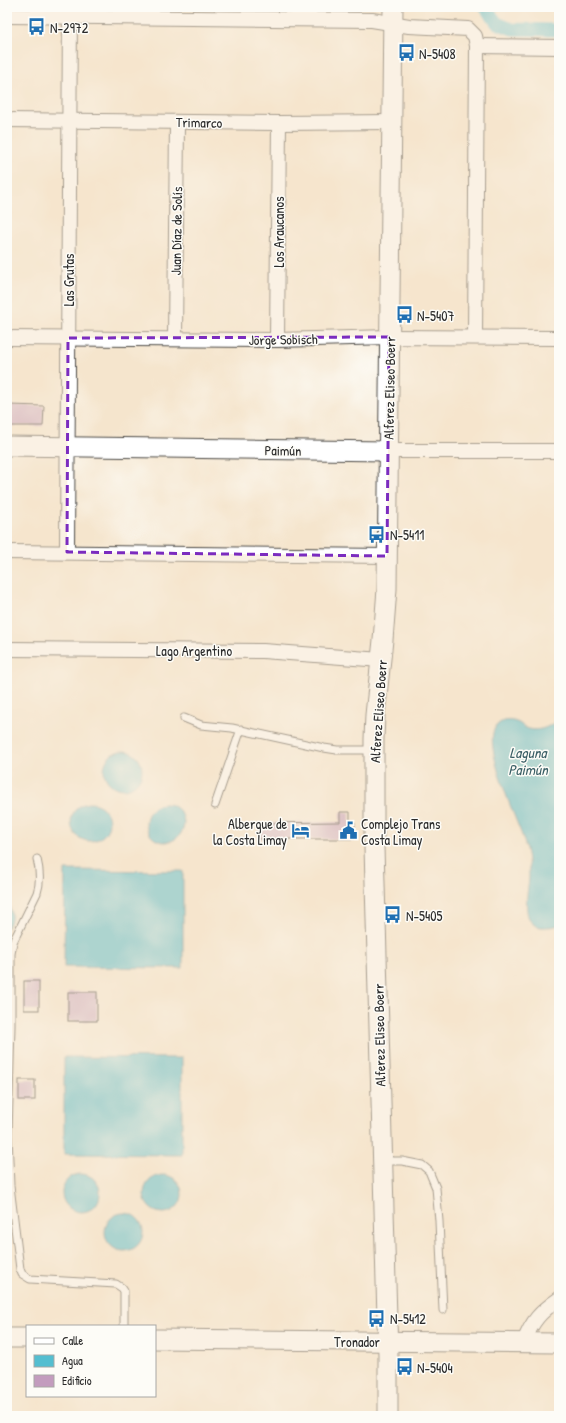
<svg xmlns="http://www.w3.org/2000/svg" width="566" height="1423" font-family="'Patrick Hand',sans-serif">
<rect width="100%" height="100%" fill="#fdfcf7"/>
<filter id="ink" filterUnits="userSpaceOnUse"><feTurbulence type="fractalNoise" baseFrequency=".025" numOctaves="2"/><feDisplacementMap in="SourceGraphic" scale="8" xChannelSelector="R" yChannelSelector="G"/><feConvolveMatrix kernelMatrix="1 2 1 2 8 2 1 2 1" color-interpolation-filters="sRGB"/></filter>
<filter id="wash" filterUnits="userSpaceOnUse"><feTurbulence type="fractalNoise" baseFrequency=".012" numOctaves="4" result="noise"/><feDisplacementMap in="SourceGraphic" scale="16" xChannelSelector="R" yChannelSelector="G"/><feGaussianBlur stdDeviation="0.9" result="paint"/><feColorMatrix in="noise" values="0 0 0 0 0 0 0 0 0 0 0 0 0 0 0 0 0 1.4 0 .05"/><feComposite in="paint" operator="in"/></filter>
<g filter="url(#wash)">
<rect width="100%" height="100%" fill="#f5e5cd"/>
<g fill="#54bed0" stroke="#40747e">
<path d="M559,718V925C555,926 551,927 547,927C518,930 528,893 529,877C529,864 527,850 523,838C515,816 483,746 495,728C500,719 511,719 519,723C522,725 525,728 529,729C540,732 552,726 559,718Z"/>
<circle cx="123" cy="770" r="19"/>
<circle cx="90" cy="822" r="19"/>
<circle cx="165" cy="823" r="19"/>
<polygon points="65,870 183,871 183,968 64,967"/>
<path d="M7,903C13,911 13,920 7,928Z"/>
<polygon points="64,1057 182,1058 182,1155 64,1154"/>
<circle cx="81" cy="1193" r="19"/>
<circle cx="163" cy="1194" r="19"/>
<circle cx="124" cy="1232" r="19"/>
</g>
<g fill="none" stroke-linecap="round" stroke-linejoin="round">
<polyline stroke="#54bed0" stroke-width="13" points="485,7 497,23 512,29 559,30"/>
</g>
<g id="blocks">
<g fill="#c39cbe">
<polygon points="7,405 44,406 43,426 7,426"/>
<polygon points="340,812 350,812 350,822 355,822 355,839 259,839 259,823 340,822"/>
<rect x="24" y="981" width="15" height="29"/>
<rect x="68" y="992" width="29" height="29"/>
<rect x="19" y="1080" width="16" height="20"/>
</g>
</g>
</g>
<g filter="url(#ink)">
<use href="#blocks" fill-opacity="0" stroke="#494743" stroke-width="1"/>
<g fill="none" stroke-linecap="round" stroke-linejoin="round">
<defs>
<g id="lane">
<polyline points="184,718 201,725 232,728 324,748 337,750 374,750"/>
<polyline points="215,805 241,729"/>
<path d="M37,859C40,871 41,881 37,893L13,942L11,954V1026L8,1135L10,1186L20,1269L22,1274L30,1279L116,1284L122,1288L124,1291V1326"/>
<polyline points="383,1161 402,1161 422,1165 429,1171 436,1188 439,1221 443,1310"/>
</g>
<g id="street">
<polyline points="7,16 372,20 409,26 468,29 475,36 477,46 475,337"/>
<polyline points="477,46 559,47"/>
<polyline points="7,120 279,123 392,122"/>
<polyline points="7,338 277,340 389,337 559,338"/>
<polyline points="175,339 177,122"/>
<polyline points="277,340 279,123"/>
<polyline points="388,451 559,451"/>
<polyline points="7,552 387,556"/>
<polyline points="67,552 70,7"/>
<polyline points="7,649 263,651 381,660"/>
<path d="M524,1342C532,1321 540,1312 559,1299"/>
</g>
<g id="secondary">
<polyline points="7,446 388,451"/>
<polyline points="7,1338 27,1338"/>
<polyline points="155,1339 559,1343"/>
<polyline points="388,1416 388,1355 374,847 374,739 375,715 383,640 387,589 393,7"/>
</g>
</defs>
<use href="#lane" stroke="#494743" stroke-width="9"/>
<use href="#street" stroke="#494743" stroke-width="16"/>
<use href="#secondary" stroke="#494743" stroke-width="21"/>
<use href="#lane" stroke="#fff" stroke-width="7"/>
<use href="#street" stroke="#fff" stroke-width="14"/>
<use href="#secondary" stroke="#fff" stroke-width="19"/>
</g>
</g>
<path d="M0 0H566V1423H0ZM389,337L387,556L67,552L68,338Z" fill="#f5e5cd" fill-opacity=".55" fill-rule="evenodd"/>
<path fill="none" stroke="#7b2cbf" stroke-width="3" stroke-dasharray="8 5" stroke-linejoin="round" d="M389,337L387,556L67,552L68,338Z"/>
<defs>
<symbol id="bus-bare" viewBox="-9 -9 18 18"><path d="M-5-6H5V4H4V6H2V4H-2V6H-4V4H-5ZM-3.5-4V0h7V-4ZM-3.5 1.2v1.5H-2V1.2ZM2 1.2v1.5H3.5V1.2Z" fill="#1f6fb2" stroke="#fdfcf7" stroke-width="2.5" paint-order="stroke"/></symbol>
<symbol id="hotel-bare" viewBox="-9 -9 18 18"><path d="M-6-4.5h1.5V1H6V5H4.5V3h-9V5H-6ZM-4 0a1.8 1.8 0 1 1 3.6 0ZM.5 0V-2.5h3Q6-2.5 6 0Z" fill="#1f6fb2" stroke="#fdfcf7" stroke-width="2.5" paint-order="stroke"/></symbol>
<symbol id="civic-bare" viewBox="-9 -9 18 18"><path d="M-.6-6.5H3V-4.5H.6V-3L4-1V1h2V6H-6V1h2V-1L-.6-3ZM-1.2 2.5V6h2.4V2.5Z" fill="#1f6fb2" stroke="#fdfcf7" stroke-width="2.5" paint-order="stroke"/></symbol>
</defs>
<g fill-rule="evenodd">
<use href="#bus-bare" x="24" y="14" width="25" height="25"/>
<use href="#bus-bare" x="394" y="40" width="25" height="25"/>
<use href="#bus-bare" x="392" y="302" width="25" height="25"/>
<use href="#bus-bare" x="364" y="522" width="25" height="25"/>
<use href="#hotel-bare" x="288" y="818" width="25" height="25"/>
<use href="#civic-bare" x="336" y="818" width="25" height="25"/>
<use href="#bus-bare" x="380" y="902" width="25" height="25"/>
<use href="#bus-bare" x="364" y="1306" width="25" height="25"/>
<use href="#bus-bare" x="392" y="1354" width="25" height="25"/>
</g>
<g text-anchor="middle" dominant-baseline="central" stroke-width="3" stroke-linejoin="round" paint-order="stroke">
<g font-size="14" fill="#2b2b2b" stroke="#fdfcf7" text-anchor="start">
<text x="50" y="27">N-2972</text>
<text x="419" y="53">N-5408</text>
<text x="417" y="315">N-5407</text>
<text x="390" y="534">N-5411</text>
<text x="287" y="823" text-anchor="end">Albergue de<tspan x="287" dy="16">la Costa Limay</tspan></text>
<text x="361" y="823">Complejo Trans<tspan x="361" dy="16">Costa Limay</tspan></text>
<text x="406" y="915">N-5405</text>
<text x="390" y="1318">N-5412</text>
<text x="417" y="1367">N-5404</text>
</g>
<g font-size="14" fill="#2b2b2b" stroke="#fdfcf7">
<text transform="translate(199 122) rotate(1)">Trimarco</text>
<text transform="translate(176 231) rotate(-89)">Juan Díaz de Solís</text>
<text transform="translate(278 232) rotate(-90)">Los Araucanos</text>
<text transform="translate(68 280) rotate(-90)">Las Grutas</text>
<text transform="translate(283 339) rotate(-1)">Jorge Sobisch</text>
<text transform="translate(389 388) rotate(-89)">Alferez Eliseo Boerr</text>
<text transform="translate(283 450) rotate(1)">Paimún</text>
<text x="194" y="650">Lago Argentino</text>
<text transform="translate(378 711) rotate(-86)">Alferez Eliseo Boerr</text>
<text transform="translate(379 1035) rotate(-91)">Alferez Eliseo Boerr</text>
<text x="357" y="1341">Tronador</text>
</g>
<g font-size="15" font-style="italic" fill="#395e65" stroke="#fdfcf7">
<text x="528" y="752">Laguna<tspan x="528" dy="17">Paimún</tspan></text>
</g>
</g>
<rect width="566" height="1423" fill="none" stroke="#fdfcf7" stroke-width="24"/>
<rect x="26" y="1325" width="130" height="72" fill="#fdfcf7" stroke="#a9a8a5"/>
<rect x="34" y="1338" width="20" height="6" fill="#ffffff" stroke="#a9a8a5"/>
<text x="62" y="1345" font-size="12" fill="#2b2b2b">Calle</text>
<rect x="34" y="1355" width="20" height="12" fill="#54bed0" stroke="#a9a8a5"/>
<text x="62" y="1365" font-size="12" fill="#2b2b2b">Agua</text>
<rect x="34" y="1375" width="20" height="12" fill="#c39cbe" stroke="#a9a8a5"/>
<text x="62" y="1385" font-size="12" fill="#2b2b2b">Edificio</text>
</svg>
